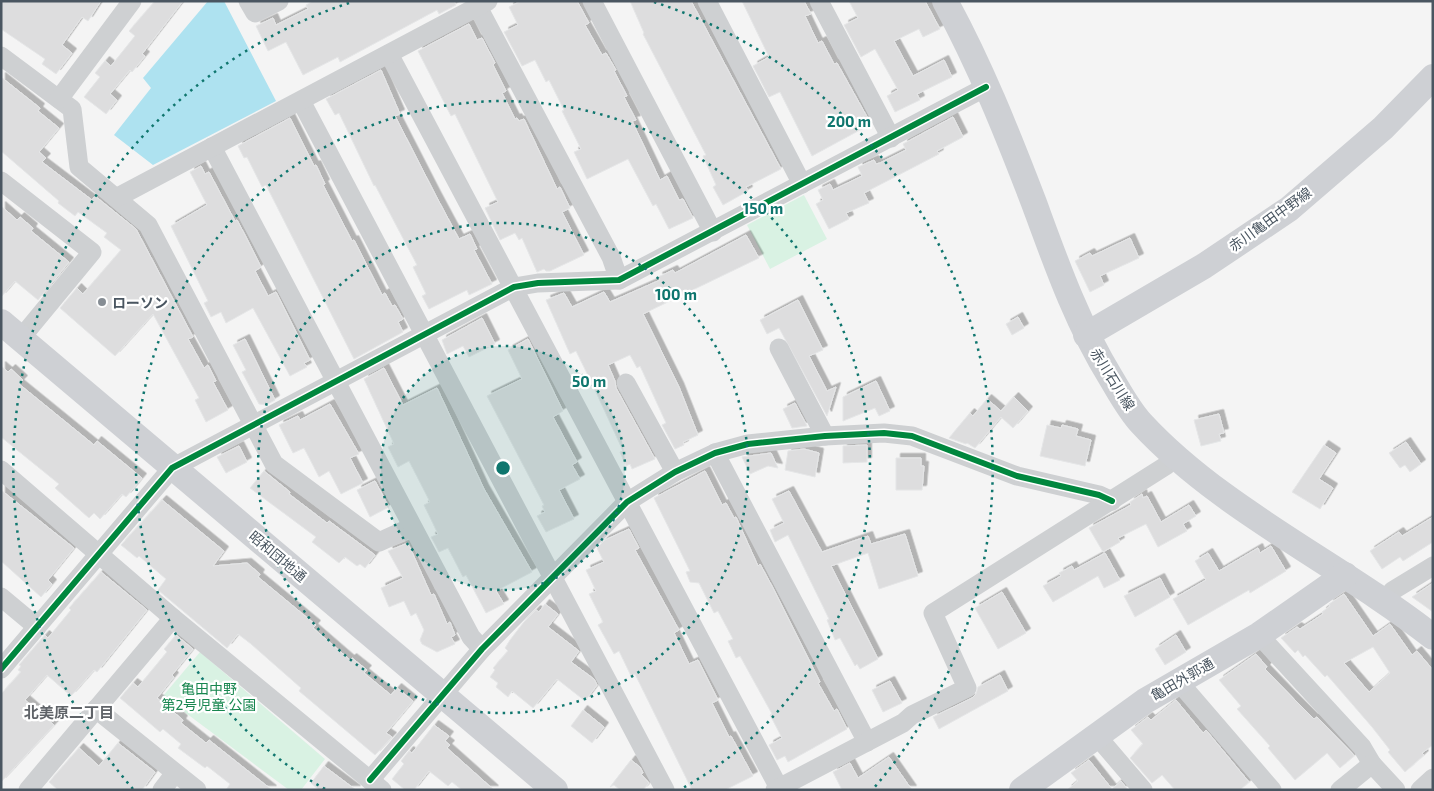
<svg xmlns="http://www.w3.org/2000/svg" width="1434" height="791" font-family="'Exo 2','Noto Sans JP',sans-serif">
<defs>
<filter id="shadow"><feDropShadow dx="4.5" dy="-4.5" stdDeviation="0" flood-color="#0004"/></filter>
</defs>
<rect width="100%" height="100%" fill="#f4f4f4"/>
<g fill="#d9f2e3">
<polygon points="804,195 827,239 770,269 747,225"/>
<polygon points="200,652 325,759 301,790 289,790 163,696"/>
</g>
<polygon fill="#aee2f0" points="208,1 224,1 276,101 153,165 114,135 151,88 143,78"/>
<g fill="#ddddde" stroke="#e5e6e7" fill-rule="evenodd" filter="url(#shadow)">
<polygon points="1,1 101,1 88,21 82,17 62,45 72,53 56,74 42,64 45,59 1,29"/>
<polygon points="155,1 183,1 142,54 145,56 132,72 130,70 110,94 117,100 106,114 84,97 100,77 95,73 105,61 111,66 135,36 129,31"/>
<polygon points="313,1 454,1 456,5 439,14 437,10 340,62 338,57 303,75 286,42 268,51 256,26 273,18 276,25 308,9 306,5"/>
<polygon points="521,1 577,1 589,23 585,25 602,55 606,53 616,70 614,71 627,96 624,97 636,120 632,121 660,180 667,176 679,200 683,199 693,218 669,229 656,204 653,206 628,159 587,179 574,152 581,149 562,111 564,110 549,80 546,82 535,60 522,66 504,32 518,25 509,7"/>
<polygon points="630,1 691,1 781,169 746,187 748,191 723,205 713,187 716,185 703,156 706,155 643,34 644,33"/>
<polygon points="742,1 804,1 811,14 805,16 818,43 822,41 834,64 837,63 871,124 812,156 780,92 769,97 753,66 769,57"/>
<polygon points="849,1 925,1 940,29 923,37 919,29 894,41 913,76 944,60 952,77 917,94 920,100 895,112 887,96 898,90 875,49 861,57 844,25 858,18"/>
<polygon points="469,24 477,40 482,38 495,63 493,65 506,91 502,93 515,119 517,118 519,121 524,119 557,189 560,187 570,208 562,212 584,255 550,271 546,271 544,269 537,272 522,238 519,240 515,233 500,240 485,208 498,202 455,114 451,116 418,51"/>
<polygon points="381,70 400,114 395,116 436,196 459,239 470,234 477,249 474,250 492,284 469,295 467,290 429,309 422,296 426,294 413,267 417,265 375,185 374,186 339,113 335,115 326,99"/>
<polygon points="1,77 40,108 38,111 59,128 39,152 46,158 42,162 92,200 95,196 136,229 193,337 188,339 204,368 208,365 216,381 213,382 228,410 206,422 195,400 199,398 153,314 115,356 60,308 77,288 83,294 121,250 104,237 107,233 78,212 75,216 58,203 59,201 1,151"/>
<polygon points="953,117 963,137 937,151 939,154 864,193 869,203 846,213 849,219 829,229 816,204 823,200 818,190 830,184 833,190 862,176 858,167 874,160 876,164 880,163 906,150 903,144"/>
<polygon points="290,118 314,166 316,165 325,184 323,185 352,241 354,240 382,295 385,293 392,306 395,305 403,319 398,322 403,332 354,359 266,185 262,187 247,157 244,158 238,146"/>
<polygon points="201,166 205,174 209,172 235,221 237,220 246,237 261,267 255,271 268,296 276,292 310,360 304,363 307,367 290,376 253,308 226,323 221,312 211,317 204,303 208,301 171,226 207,205 190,172"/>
<polygon points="1,206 17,220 20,217 33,228 31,231 69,262 38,300 15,281 1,297"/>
<polygon points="746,235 759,258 643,314 679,387 698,435 683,442 684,445 675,449 662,425 666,423 640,366 637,368 630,355 608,365 615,381 616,388 655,459 632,469 630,464 626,466 620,452 623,451 595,390 576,351 570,354 546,300 564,293 572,307 604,292 610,302 660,280 658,277 673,270 675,273"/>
<polygon points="1130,238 1139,258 1100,276 1104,285 1090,292 1075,261 1090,253 1092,256"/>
<polygon points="798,300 823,350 809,356 827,391 836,387 827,416 779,328 767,334 760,320"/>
<polygon points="1018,317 1024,328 1012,335 1006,324"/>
<polygon points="482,318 495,344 469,357 463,346 447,354 442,340"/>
<polygon points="245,339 275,400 266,405 259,404 242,372 246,370 233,345"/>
<polygon points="528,339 563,411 553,417 577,462 572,465 580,479 559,490 574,519 546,532 537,516 545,512 542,506 544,505 487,396 522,379 508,350"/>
<polygon points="1,366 8,372 11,369 23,380 19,384 94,445 97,441 142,478 126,497 122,494 100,519 94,513 89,518 55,488 59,484 1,437"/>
<polygon points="384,368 403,405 437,388 484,489 532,572 496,591 504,604 486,613 466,575 463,577 448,548 439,552 431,537 438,534 424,505 430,502 409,461 398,467 388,447 394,444 364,379"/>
<polygon points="876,381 890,411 879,416 875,408 843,421 843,397"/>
<polygon points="1014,397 1028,411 1013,428 1001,417 975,448 967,443 966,444 949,438 970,413 973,416 987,399 1001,411"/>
<polygon points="795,403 807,426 792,428 783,409"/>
<polygon points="330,404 359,454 350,458 363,483 341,494 329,471 319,477 304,448 293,453 279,425 298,416 300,420"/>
<polygon points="1219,414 1224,433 1219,434 1221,441 1201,446 1194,420"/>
<polygon points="1047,425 1061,428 1062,425 1078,429 1076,436 1091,440 1085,466 1040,456"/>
<polygon points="1406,442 1421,464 1410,472 1405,465 1400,468 1389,453"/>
<polygon points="867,445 867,462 843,463 843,446"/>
<polygon points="1324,445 1336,453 1319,479 1333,488 1320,509 1292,492"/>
<polygon points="239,446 247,462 226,473 217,457"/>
<polygon points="804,449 819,453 815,477 785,470 788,451"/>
<polygon points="771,453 778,468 768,466 750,474 742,457"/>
<polygon points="896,458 921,458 921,466 924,466 922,490 896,490"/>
<polygon points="264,471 290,492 289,494 327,523 329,521 375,555 365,568 360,564 357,566 345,557 339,563 312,542 316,537 250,488"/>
<polygon points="705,471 722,505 726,503 734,518 736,517 758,566 760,564 773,588 820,682 818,683 834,711 837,709 847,729 788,762 785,756 777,760 769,745 782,738 770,715 772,714 740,656 736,658 728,641 733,639 718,611 714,613 699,583 690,582 686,572 690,571 654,498"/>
<polygon points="375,481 389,507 370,517 357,490"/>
<polygon points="1,490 74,548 48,580 52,584 41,597 1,561"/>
<polygon points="789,491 822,552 868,536 871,544 905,534 918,576 879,589 868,553 831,566 878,659 860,669 857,664 855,666 840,638 835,640 827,620 829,619 788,535 775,542 770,530 784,523 772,499"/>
<polygon points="1142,494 1143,498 1147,496 1161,522 1189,505 1196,516 1183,524 1187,531 1158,547 1146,524 1118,538 1120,542 1103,552 1089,528 1131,505 1130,502"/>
<polygon points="162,500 224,551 213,566 247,563 260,574 258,577 316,625 313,628 350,660 352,658 367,670 364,673 391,695 397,688 413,701 386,733 392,737 375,755 299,691 301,688 251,644 238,634 227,648 158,590 166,579 139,556 137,558 121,545"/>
<polygon points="1433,517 1433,542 1403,561 1400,557 1382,569 1370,551 1399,532 1402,536"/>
<polygon points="629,529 639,548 635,550 679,630 674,633 689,664 698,660 718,700 712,703 729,737 731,736 753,776 725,790 692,790 635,674 631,676 619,651 614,654 598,625 603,622 589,594 596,591 586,570 604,562 597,548 605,540"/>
<polygon points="408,543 431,595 434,594 447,624 450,622 455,635 451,637 455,644 437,652 422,644 420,640 424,630 416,613 411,616 404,601 389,607 381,588 403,578 388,551"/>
<polygon points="1271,546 1286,571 1250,593 1249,590 1188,625 1173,599 1206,580 1195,561 1208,553 1219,571 1258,548 1260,553"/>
<polygon points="1105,553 1120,580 1104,588 1098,576 1053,602 1043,586 1061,576 1059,573 1072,566 1074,570"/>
<polygon points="101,572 147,610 97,672 94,670 71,696 47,675 25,700 54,725 1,782 1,694 21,672 18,670 21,666 19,665 45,635 48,638 71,610 69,608"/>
<polygon points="1160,578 1170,597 1135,617 1124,596"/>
<polygon points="1433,583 1433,612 1412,597"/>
<polygon points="1002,592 1026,633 998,649 975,608"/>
<path d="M1344,594L1373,636L1390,624L1412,655L1417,651L1433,670V745L1422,753L1424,755L1405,772L1388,752L1390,750L1372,727L1327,675L1325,677L1305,655L1303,657L1298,650L1295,653L1281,638L1297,627L1300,629L1323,614L1322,612L1330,606L1329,604ZM1373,647L1390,673L1369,692L1344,663Z"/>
<polygon points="545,604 558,614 548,627 579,651 571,662 594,679 597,685 585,701 557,679 533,708 512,691 508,697 496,687 498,683 490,677 495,670 493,668 508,651 505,648 510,640 524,622 536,610 539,612"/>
<polygon points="176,635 193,649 172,675 174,677 157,698 183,720 181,723 206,743 209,740 272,790 226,790 230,784 207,766 205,768 178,748 181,744 163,729 160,732 120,698 133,683 138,687 167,652 164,649"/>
<polygon points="1176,635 1186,652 1165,665 1155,649"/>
<polygon points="1256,654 1267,667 1265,669 1294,699 1314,719 1317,717 1353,754 1354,756 1340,768 1327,753 1295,780 1268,748 1270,746 1237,709 1241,706 1219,680"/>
<polygon points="1000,675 1008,691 939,729 933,717 972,698 976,694 978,687"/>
<polygon points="890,681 902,703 883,712 872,690"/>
<polygon points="1176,700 1203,733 1206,730 1249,782 1240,790 1175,790 1162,775 1152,783 1130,758 1143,744 1131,730 1148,717 1151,720"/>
<polygon points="583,710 604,727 592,743 571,726"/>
<polygon points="434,725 449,736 445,741 450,745 447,748 494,790 462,790 452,782 448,786 429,771 414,790 405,790 392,779 404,764 401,761 409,751 412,753"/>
<polygon points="118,743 155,772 142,790 58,790 49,782 79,748 99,766"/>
<polygon points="889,757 912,790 842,790 833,772 850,763 858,778"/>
<polygon points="631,760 640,767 643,773 641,774 649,783 643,790 620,790 614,785 610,787"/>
<polygon points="1089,760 1112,789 1121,781 1128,790 1067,790 1078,781 1071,773"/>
<polygon points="324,766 356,790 319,790 311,783"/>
</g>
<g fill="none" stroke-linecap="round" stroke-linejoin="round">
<g stroke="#ced0d2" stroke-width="19">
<polyline points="248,1 255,13 279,1"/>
<polyline points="592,1 713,232"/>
<polyline points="707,1 802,184"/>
<polyline points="819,1 891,138"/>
<polyline points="478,7 611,257 619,280"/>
<polyline points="389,54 779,788"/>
<polyline points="1,56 72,109 79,167 148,225 274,464 379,542 412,527"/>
<polyline points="59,99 132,1"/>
<polyline points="301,101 665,790"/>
<polyline points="212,147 471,637 482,649"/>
<polyline points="1,181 92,252 21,338"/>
<polyline points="116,198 488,1"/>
<polyline points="779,348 825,436"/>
<polyline points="626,383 675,472"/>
<polyline points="715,453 867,742"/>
<polyline points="1,470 173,618 382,790"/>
<polyline points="1392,591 1433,566"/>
<polyline points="1,597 37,627"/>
<polyline points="1259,635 1362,747 1372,764 1396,790"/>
<polyline points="1,669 172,468 514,287 538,283 619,280 986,87"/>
<polyline points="1178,681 1272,790"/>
<polyline points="96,709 197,790"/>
<polyline points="1096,735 1143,790"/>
<polyline points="370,780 482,649 627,502 675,472 715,453 748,444 825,436 884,433 912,436 1017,476 1099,495 1112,501"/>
<polyline points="28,790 173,618"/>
<polyline points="162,790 175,773"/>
<polyline points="775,790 903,723 912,715 967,688 933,613 1167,465"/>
<polyline points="1340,790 1372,764"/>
<polyline points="1420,790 1433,778"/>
</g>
<g stroke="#ced0d4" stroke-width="26">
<path d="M945,1C980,65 1008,135 1034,203C1056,263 1077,323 1111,378C1120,393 1129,410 1141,423C1220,509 1340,564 1433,637"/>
<polyline points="1,322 555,790"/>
<polyline points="1086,335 1204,266 1289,209 1383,128 1433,77"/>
<polyline points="1022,790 1145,701 1259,635 1345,575"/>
</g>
<defs>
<g id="cycleway">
<polyline points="1,669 172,468 514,287 538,283 619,280 986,87"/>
<polyline points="370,780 482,649 627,502 675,472 715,453 748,444 825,436 884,433 912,436 1017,476 1099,495 1112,501"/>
</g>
</defs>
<use href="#cycleway" stroke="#fff" stroke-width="9"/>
<use href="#cycleway" stroke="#00873e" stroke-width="6"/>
</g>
<circle cx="503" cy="468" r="122" fill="#0f766e" fill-opacity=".12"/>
<g fill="none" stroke="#0f766e" stroke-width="2.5" stroke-dasharray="2.5 5">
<circle cx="503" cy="468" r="122"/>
<circle cx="503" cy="468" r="245"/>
<path d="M325 789A367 367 0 1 1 681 789"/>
<path d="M133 789A490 490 0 0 1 352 2M654 2A490 490 0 0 1 873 789"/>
</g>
<circle fill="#868d94" stroke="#fff" stroke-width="2" cx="102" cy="302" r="5"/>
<g text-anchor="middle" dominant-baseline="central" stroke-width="4.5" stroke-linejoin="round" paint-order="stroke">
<g font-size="14" fill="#4a5661" stroke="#fff">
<text transform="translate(1270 219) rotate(-36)">赤川亀田中野線</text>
<text transform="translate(1113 379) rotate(58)">赤川石川線</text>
<text transform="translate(278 556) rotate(40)">昭和団地通</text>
<text transform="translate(1182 679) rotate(-30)">亀田外郭通</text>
</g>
<g font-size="14" font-weight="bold" fill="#4a5661" stroke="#fff" text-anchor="start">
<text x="112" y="302">ローソン</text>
</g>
<g font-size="14" fill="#17864f" stroke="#fff">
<text x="209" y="688">亀田中野<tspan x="209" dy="16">第2号児童 公園</tspan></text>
</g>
<g font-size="15" font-weight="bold" fill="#5f6368" stroke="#fff">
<text x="69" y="712">北美原二丁目</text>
</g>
</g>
<circle cx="503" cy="468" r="8" fill="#0f766e" stroke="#fff" stroke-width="2.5"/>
<g font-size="15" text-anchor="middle" font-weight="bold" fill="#0f766e" stroke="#fff" stroke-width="4.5" stroke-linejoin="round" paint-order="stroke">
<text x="849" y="127">200 m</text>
<text x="763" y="214">150 m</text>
<text x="676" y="300">100 m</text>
<text x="589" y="387">50 m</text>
</g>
<rect width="1434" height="791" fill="none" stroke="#4a5661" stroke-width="5"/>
</svg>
